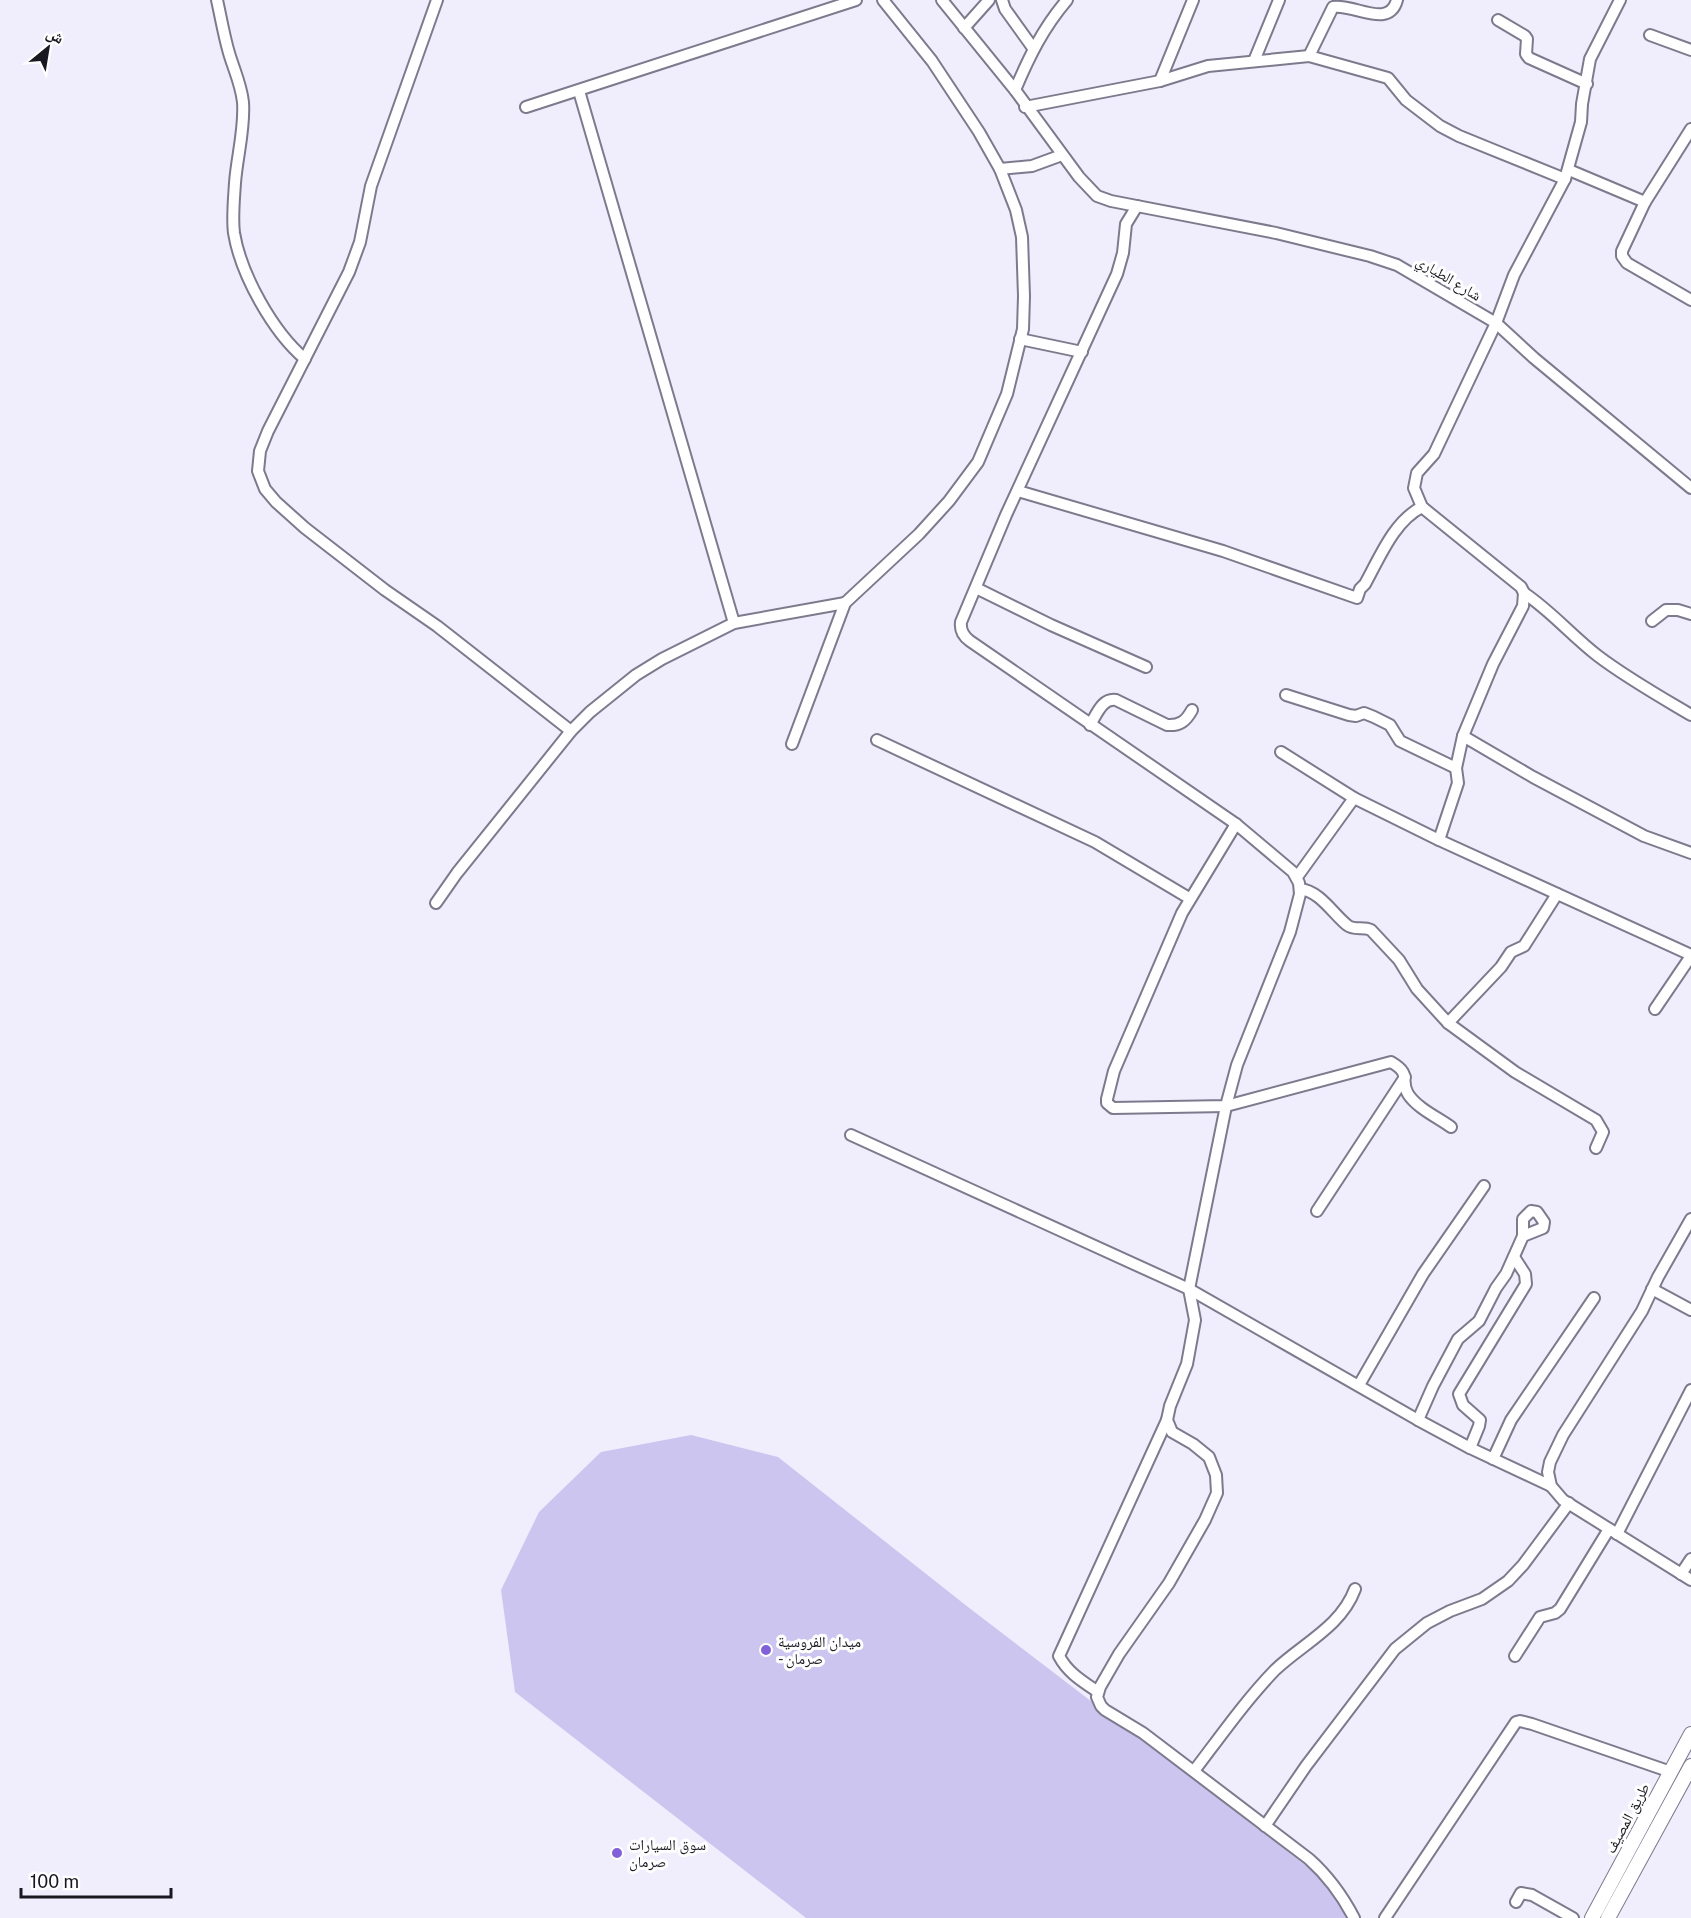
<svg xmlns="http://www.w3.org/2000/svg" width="1691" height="1918" font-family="'Public Sans','Noto Naskh Arabic',sans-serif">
<rect width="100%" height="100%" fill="#f0eefc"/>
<polygon fill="#ccc5ef" points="691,1435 778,1457 968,1607 1313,1871 1336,1897 1347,1918 806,1918 515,1692 501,1590 539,1512 601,1452"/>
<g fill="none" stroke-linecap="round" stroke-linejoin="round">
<defs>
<g id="minor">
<path d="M217,0C221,18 224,36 229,53C234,70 241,84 243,102C245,129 237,156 235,183C234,199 232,218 234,233C241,275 273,332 305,359"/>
<polyline points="437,0 371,186 360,242 349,272 268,431 260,451 258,471 265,489 276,502 305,528 385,590 437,626 571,731"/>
<polyline points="942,0 1015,90 1079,177 1097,196 1111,201 1276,233 1370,256 1397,265 1496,323 1534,358 1691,488"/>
<polyline points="1002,0 1005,9 1033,48"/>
<polyline points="1498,20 1525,36 1527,39 1526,54 1529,58 1587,84"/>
<polyline points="964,28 989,0"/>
<polyline points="1650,35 1691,50"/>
<path d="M1309,56L1333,7C1353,3 1389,30 1397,0"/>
<polyline points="1254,61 1279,0"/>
<polyline points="1160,81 1193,0"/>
<path d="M1015,90C1029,57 1043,28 1067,0"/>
<polyline points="579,91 734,623"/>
<polyline points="526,107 856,0"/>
<polyline points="1025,107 1160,81 1208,66 1309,56 1388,78 1406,100 1440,126 1459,136 1565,179"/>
<polyline points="1691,129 1645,202 1622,251 1622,256 1627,263 1691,300"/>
<polyline points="1000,169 1032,166 1062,155"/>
<polyline points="1569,170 1645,202"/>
<path d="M1137,206L1126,224L1123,253L1117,274L1006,515L961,622C960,630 963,636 970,641L1236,824L1293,872L1299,883L1300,894L1290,932L1237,1065L1226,1106L1189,1289L1195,1320L1187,1364L1170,1406L1167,1420L1172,1432L1193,1444L1209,1457L1216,1475L1217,1493L1205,1520L1169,1583L1119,1654L1100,1687L1097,1697L1101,1706L1105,1710L1143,1733L1309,1859C1328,1876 1342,1895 1354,1918"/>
<polyline points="1020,339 1082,352"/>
<path d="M1018,491L1223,551L1357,598L1360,589L1365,584C1380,557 1394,521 1422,507"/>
<polyline points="976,588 1051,625 1146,667"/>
<path d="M1524,593C1551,611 1572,636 1598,656C1627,678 1659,696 1691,715"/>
<polyline points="1652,621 1666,610 1678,610 1691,614"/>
<polyline points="1286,695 1349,715 1356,716 1364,713 1374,717 1390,725 1400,741 1456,768"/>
<path d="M1090,725C1097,714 1102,698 1116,700L1167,725C1180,726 1186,721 1192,710"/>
<polyline points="1463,736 1533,777 1644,836 1691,853"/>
<polyline points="877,740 1095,842 1189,898"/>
<polyline points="792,744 845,603 919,534 949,501 978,462 1007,394 1023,329 1024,296 1022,237 1016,210 1000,169 979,132 932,61 883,0"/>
<polyline points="1281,752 1354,798"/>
<path d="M1236,824L1182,913L1114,1071L1107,1099V1103L1113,1108L1226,1106L1391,1062C1413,1075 1399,1079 1408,1094C1417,1108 1437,1117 1451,1127"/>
<polyline points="1439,840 1458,783 1456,768 1463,736 1493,664 1523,606 1524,593 1521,587 1422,507 1414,488 1417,473 1434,454 1496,323 1514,275 1565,179 1581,122 1582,104 1590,59 1620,0"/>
<polyline points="1297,877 1354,798 1439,840 1691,955"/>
<path d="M1300,889C1320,891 1333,914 1347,925C1354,931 1363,926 1371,930L1399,960L1417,989L1448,1023L1515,1072L1596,1120L1603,1132L1596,1148"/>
<polyline points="436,903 457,873 571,731 590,712 636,675 662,659 734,623 845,603"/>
<polyline points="1655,1009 1691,956"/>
<polyline points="1448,1023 1501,967 1511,952 1524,946 1557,894"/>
<polyline points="851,1135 1189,1289 1418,1420 1470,1448 1551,1486"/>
<polyline points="1317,1211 1405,1077"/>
<polyline points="1691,1219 1658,1277 1642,1311 1563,1435 1550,1462 1548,1472 1551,1486 1563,1500 1691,1580"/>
<polyline points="1652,1289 1691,1310"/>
<polyline points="1359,1385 1423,1274 1484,1186"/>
<polyline points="1418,1420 1433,1386 1458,1339 1479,1321 1496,1288 1506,1274 1523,1236 1523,1219 1531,1211 1537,1212 1544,1222 1543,1228 1523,1236"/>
<polyline points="1470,1448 1479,1426 1480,1420 1463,1405 1459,1394 1526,1284 1525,1274 1514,1257"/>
<polyline points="1493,1459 1511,1420 1594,1298"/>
<polyline points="1617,1534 1691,1390"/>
<polyline points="1681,1574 1691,1559"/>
<polyline points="1515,1656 1540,1617 1555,1613 1560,1609 1609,1529"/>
<path d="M1098,1692C1082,1681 1068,1673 1059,1656L1167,1420"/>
<path d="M1194,1771C1220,1737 1245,1701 1275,1670C1302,1644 1341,1627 1355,1589"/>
<polyline points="1265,1826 1306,1766 1395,1649 1427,1623 1450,1611 1482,1599 1508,1581 1523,1565 1569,1503"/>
<polyline points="1516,1902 1521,1893 1532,1895 1573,1918"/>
<polyline points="1385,1918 1516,1722 1520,1721 1532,1724 1671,1772"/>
</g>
<g id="major">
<polyline points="1592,1918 1691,1734"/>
<polyline points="1608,1918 1691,1766"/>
</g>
</defs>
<use href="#minor" stroke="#7d7a8d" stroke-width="14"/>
<use href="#major" stroke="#7d7a8d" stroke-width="16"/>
<use href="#minor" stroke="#fff" stroke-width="10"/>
<use href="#major" stroke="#fff" stroke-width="14"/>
</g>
<g fill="#8260da" stroke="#fdfefd" stroke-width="2">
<circle cx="766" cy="1650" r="6"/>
<circle cx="617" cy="1853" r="6"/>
</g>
<g text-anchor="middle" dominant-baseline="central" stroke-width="6" stroke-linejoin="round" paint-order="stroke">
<g font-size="15" fill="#19171f" stroke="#fdfefd">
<text transform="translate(1449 278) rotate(31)">شارع الطياري</text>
<text transform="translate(1627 1818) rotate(-62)">طريق المصيف</text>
</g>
<g font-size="15" fill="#19171f" stroke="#fdfefd" text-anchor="start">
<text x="778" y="1641">ميدان الفروسية<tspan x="778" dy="17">- صرمان</tspan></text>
<text x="629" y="1844">سوق السيارات<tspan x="629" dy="17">صرمان</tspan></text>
</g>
</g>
<g transform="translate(48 48) rotate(30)" stroke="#fdfefd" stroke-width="4.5" paint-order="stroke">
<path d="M0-4.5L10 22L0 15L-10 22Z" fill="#19171f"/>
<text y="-9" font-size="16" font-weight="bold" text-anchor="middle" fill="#19171f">ش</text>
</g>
<path d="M21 1888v9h150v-9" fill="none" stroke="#19171f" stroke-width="3"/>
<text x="30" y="1888" font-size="18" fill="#19171f" stroke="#fdfefd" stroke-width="4.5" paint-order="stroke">100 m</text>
</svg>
